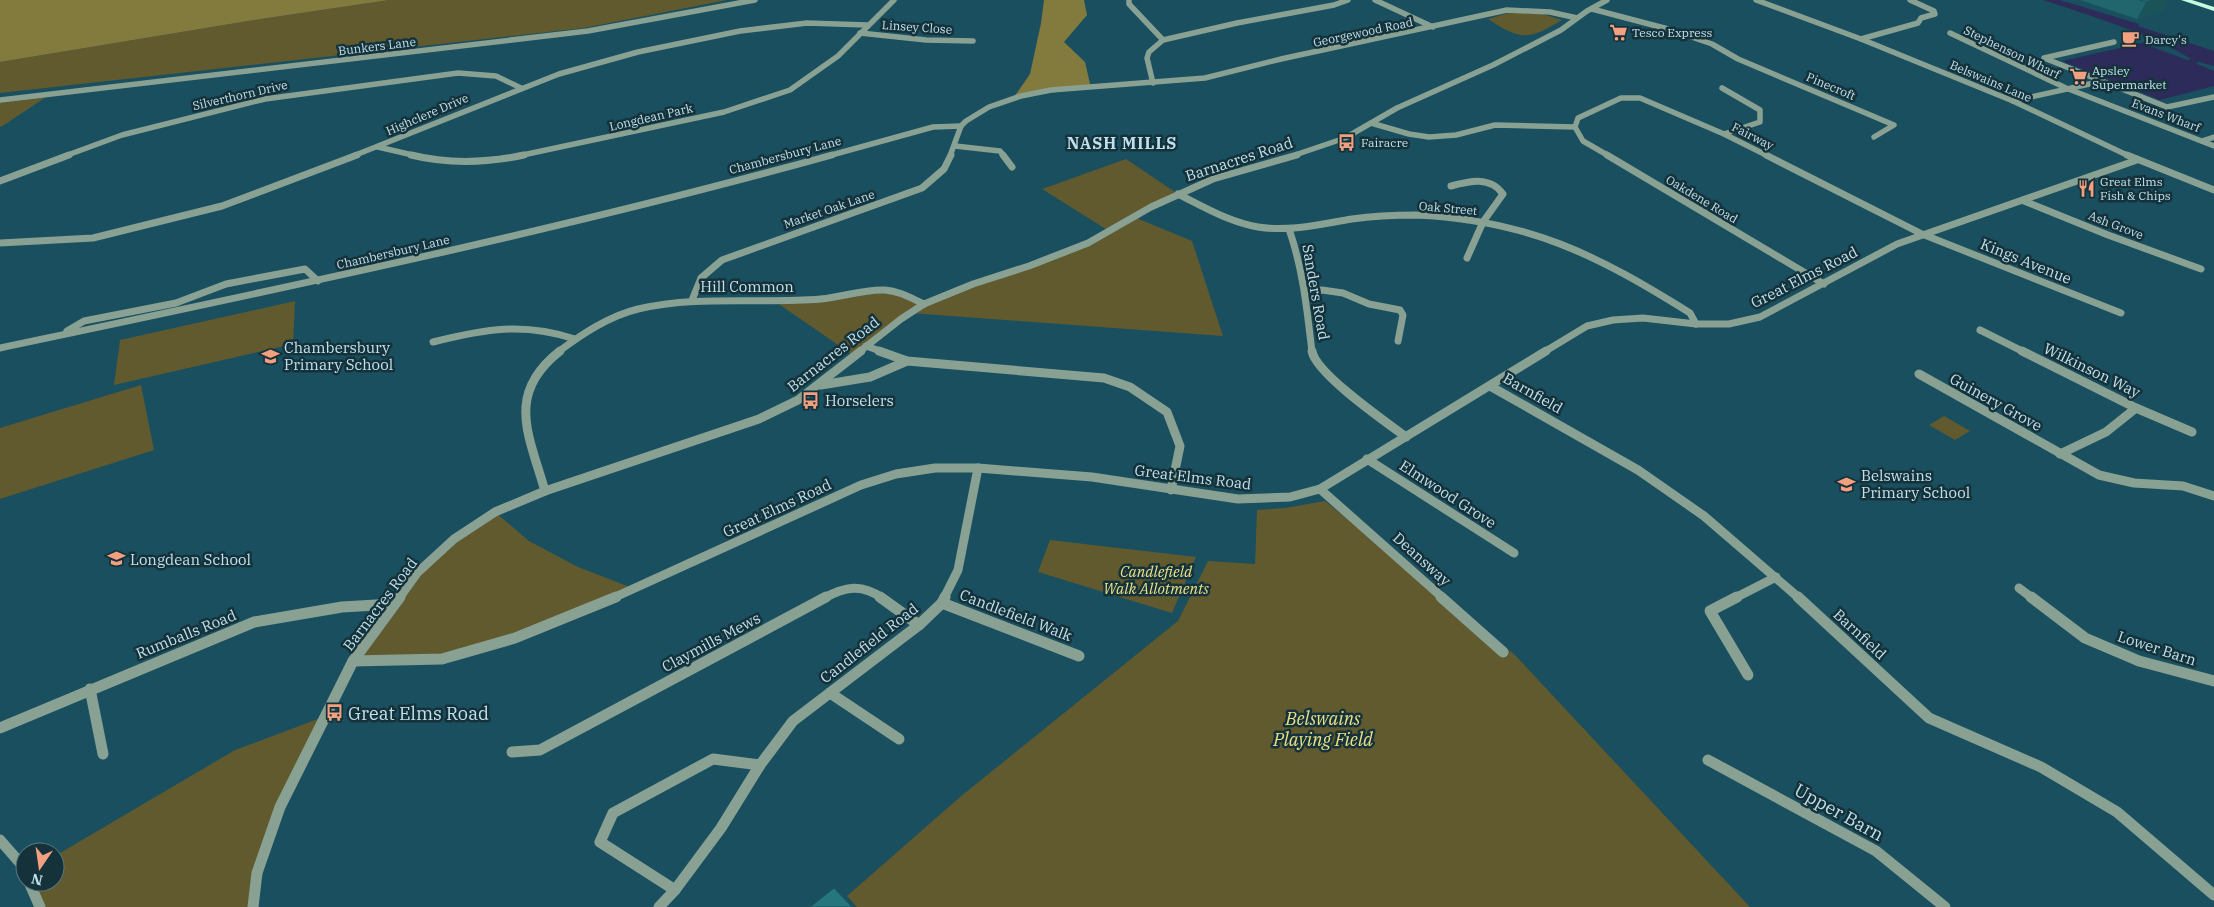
<svg xmlns="http://www.w3.org/2000/svg" width="2214" height="907" font-family="'IBM Plex Serif',serif">
<rect width="100%" height="100%" fill="#194f5f"/>
<g fill="#605a2e">
<polygon points="389,0 727,0 584,28 0,93 0,62 261,19"/>
<path d="M1512,12L1539,13L1562,20C1529,40 1521,41 1488,19Z"/>
<polygon points="46,97 4,125 0,127 0,101"/>
<polygon points="1126,159 1178,194 1134,217 1192,241 1223,336 910,313 854,356 773,300 884,290 924,304 1029,266 1109,231 1042,189"/>
<polygon points="295,301 293,344 114,385 120,340"/>
<polygon points="141,385 154,450 0,499 0,428"/>
<polygon points="1944,416 1970,431 1955,440 1929,425"/>
<polygon points="1325,501 1515,655 1750,907 857,907 847,896 960,797 1178,621 1208,561 1255,564 1257,510 1285,508"/>
<polygon points="495,512 529,541 578,567 635,589 442,659 353,661 417,573"/>
<polygon points="1050,540 1196,557 1172,613 1038,572"/>
<polygon points="334,713 280,807 253,907 40,907 29,882 55,882 55,856 235,750"/>
</g>
<g fill="#837a3e">
<polygon points="0,0 389,0 261,19 0,62"/>
<polygon points="1044,0 1084,0 1087,15 1064,42 1085,62 1091,88 1014,97 1030,74 1041,23"/>
</g>
<path fill="#2c2b59" d="M2043,0H2060L2139,24L2138,26L2214,51V66L2199,62L2195,63L2214,71V86L2160,100L2062,61L2142,43L2187,60L2191,59C2152,34 2088,15 2043,0Z"/>
<g fill="none" stroke-linecap="round" stroke-linejoin="round">
<g stroke="#88a193" stroke-width="5.5">
<polyline points="1129,0 1129,4 1163,40"/>
<polyline points="1375,0 1433,27"/>
<polyline points="1756,0 1861,39 2013,101 2129,156"/>
<polyline points="1592,9 1668,29 1712,44 1738,59 1894,125 1874,137"/>
<polyline points="860,33 926,40 973,41"/>
<polyline points="1950,33 2066,88 2214,146"/>
<polyline points="1861,39 1918,23 1921,18 1935,14 1934,11 1910,0"/>
<polyline points="2114,42 2044,58 2167,107 2214,97"/>
<polyline points="1153,83 1147,58 1149,52 1163,40 1237,23 1334,5 1348,0"/>
<polyline points="1722,88 1760,110 1760,122 1724,134"/>
<polyline points="0,100 588,31 755,0"/>
<polyline points="2013,101 2103,81"/>
<polyline points="1371,123 1409,134 1429,137 1456,135 1495,125 1575,127"/>
<polyline points="1575,127 1578,118 1621,98 1640,98 1724,134 1768,156"/>
<polyline points="1575,127 1583,141 1609,156"/>
<polyline points="2202,141 2214,137"/>
<polyline points="955,146 1000,151 1004,156"/>
<polyline points="378,147 417,156"/>
<polyline points="65,156 122,135 265,99 458,73 496,76 521,88"/>
<polyline points="353,156 559,74 638,52 740,31 807,23 867,25"/>
<polyline points="518,156 724,112 790,90 838,56 894,0"/>
<polyline points="828,156 933,127 961,126"/>
<polyline points="950,156 961,126 966,121 989,107 1021,96 1051,90 1205,78 1281,59 1507,10 1550,12 1577,18"/>
<polyline points="1292,156 1345,138 1397,108 1493,65 1561,30 1587,11 1607,0"/>
</g>
<g stroke="#88a193" stroke-width="7">
<path d="M411,155C448,164 486,163 524,155"/>
<polyline points="1003,155 1012,167"/>
<polyline points="1607,155 1824,284"/>
<polyline points="1766,155 1922,234 2121,313"/>
<polyline points="2127,155 2214,190"/>
<polyline points="0,181 69,155"/>
<path d="M1451,186C1470,181 1490,176 1503,194L1483,222L1467,258"/>
<path d="M1178,194C1204,207 1229,222 1258,227C1290,232 1321,224 1352,219C1373,216 1395,215 1416,215C1529,220 1597,255 1690,313L1696,324"/>
<polyline points="2024,201 2108,235 2201,269"/>
<path d="M1289,229C1303,269 1307,310 1312,352"/>
<polyline points="0,243 93,238 222,206 357,155"/>
<polyline points="1305,291 1322,290 1343,293 1369,304 1400,310 1403,315 1398,341"/>
<polyline points="692,300 701,278 722,260 922,188 944,169 951,155"/>
<polyline points="1980,330 2024,352"/>
<polyline points="67,331 84,321 176,303 226,284 305,269 318,281"/>
<path d="M433,342C485,329 523,322 575,339"/>
<polyline points="866,346 883,352"/>
<path d="M0,348C279,289 558,231 832,155"/>
<path d="M558,352C582,334 609,316 638,309C698,295 760,304 821,299C842,297 864,289 885,290C899,291 911,298 924,304"/>
<polyline points="859,352 901,319 924,304 973,284 1029,266 1088,243 1151,207 1213,179 1297,155"/>
<polyline points="1544,352 1587,326 1613,320 1643,318 1696,324 1729,324 1760,317 1897,244 2137,160"/>
</g>
<g stroke="#88a193" stroke-width="9">
<polyline points="879,351 907,361 1104,378 1130,387 1167,412 1180,446 1171,490"/>
<path d="M1312,351C1315,373 1386,422 1406,437"/>
<polyline points="2022,351 2136,408 2192,432"/>
<polyline points="1919,374 2099,475 2134,483 2183,486 2214,496"/>
<polyline points="821,385 870,377 907,361"/>
<polyline points="1490,386 1638,470 1704,516 1799,598"/>
<polyline points="2060,454 2106,432 2136,408"/>
<polyline points="1367,459 1514,553"/>
<polyline points="1320,489 1443,598"/>
<path d="M545,491C529,435 505,394 560,351"/>
<polyline points="2019,588 2032,598"/>
<polyline points="399,598 417,573 454,539 495,512 545,491 759,419 798,400 861,351"/>
<polyline points="613,598 861,485 896,474 935,468 978,468 1092,477 1238,499 1290,497 1320,489 1546,351"/>
<path d="M824,598C845,587 861,583 882,598"/>
<polyline points="944,598 958,570 978,468"/>
<polyline points="1735,598 1776,577"/>
</g>
<g stroke="#88a193" stroke-width="11">
<polyline points="880,597 919,625"/>
<polyline points="1441,597 1503,652"/>
<polyline points="1737,597 1710,611 1748,675"/>
<polyline points="1798,597 1929,718 2041,767 2117,812 2214,895"/>
<polyline points="2031,597 2085,638 2139,661 2214,681"/>
<polyline points="942,603 1079,656"/>
<polyline points="353,661 442,659 515,638 616,597"/>
<polyline points="90,689 103,754"/>
<polyline points="830,693 899,739"/>
<polyline points="0,728 254,622 342,607 393,604"/>
<polyline points="512,752 540,750 826,597"/>
<polyline points="1708,760 1876,851 1945,907"/>
<polyline points="0,840 21,864 25,874"/>
<polyline points="29,882 40,907"/>
<polyline points="675,890 600,842 613,813 713,759 760,765"/>
<polyline points="253,907 257,873 280,807 353,661 400,597"/>
<polyline points="659,907 675,890 721,828 760,765 793,721 919,625 942,603 945,597"/>
</g>
<polygon fill="#c6fade" fill-rule="evenodd" points="2181,0 2192,0 2214,7 2214,11"/>
</g>
<polygon fill="#20666c" points="2080,0 2169,0 2163,10 2137,19"/>
<polygon fill="#1a5358" points="2153,0 2169,0 2163,10 2137,19 2146,2"/>
<g fill="#25777d" stroke="#1a5358">
<polygon points="2139,0 2153,0 2146,2"/>
<polygon points="834,888 852,907 810,907"/>
</g>
<defs>
<symbol id="supermarket-bare" viewBox="-9 -9 18 18"><path d="M-6-5.5h2.5l.6 2H6L4.5 2H-2.5L-4.4-4H-6ZM-1.5 3.2a1.3 1.3 0 1 0 .1 0ZM3 3.2a1.3 1.3 0 1 0 .1 0Z" fill="#f2a080" stroke="#15323b" stroke-width="2.5" paint-order="stroke"/></symbol>
<symbol id="cafe-bare" viewBox="-9 -9 18 18"><path d="M-5.5-4.5H6V0H3Q3 3.5 0 3.5H-2.5Q-5.5 3.5-5.5 0ZM3-3.2v2h1.7v-2ZM-6 4.5H4V6H-6Z" fill="#f2a080" stroke="#15323b" stroke-width="2.5" paint-order="stroke"/></symbol>
<symbol id="bus-bare" viewBox="-9 -9 18 18"><path d="M-5-6H5V4H4V6H2V4H-2V6H-4V4H-5ZM-3.5-4V0h7V-4ZM-3.5 1.2v1.5H-2V1.2ZM2 1.2v1.5H3.5V1.2Z" fill="#f2a080" stroke="#15323b" stroke-width="2.5" paint-order="stroke"/></symbol>
<symbol id="restaurant-bare" viewBox="-9 -9 18 18"><path d="M-5-6h1v4h1v-4h1v4h1v-4h1v5L-1.5 .5V6h-2V.5L-5-1ZM5-6V6H3V1.5H1.5Q1.5-4 5-6Z" fill="#f2a080" stroke="#15323b" stroke-width="2.5" paint-order="stroke"/></symbol>
<symbol id="school-bare" viewBox="-9 -9 18 18"><path d="M0-5L7-2L0 1L-7-2ZM-4 1L0 2.5L4 1V4Q0 6-4 4Z" fill="#f2a080" stroke="#15323b" stroke-width="2.5" paint-order="stroke"/></symbol>
</defs>
<g fill-rule="evenodd">
<use href="#supermarket-bare" x="1606" y="20" width="25" height="25"/>
<use href="#cafe-bare" x="2118" y="26" width="25" height="25"/>
<use href="#supermarket-bare" x="2066" y="64" width="25" height="25"/>
<use href="#bus-bare" x="1334" y="130" width="25" height="25"/>
<use href="#restaurant-bare" x="2074" y="176" width="25" height="25"/>
<use href="#school-bare" x="258" y="344" width="25" height="25"/>
<use href="#bus-bare" x="798" y="388" width="25" height="25"/>
<use href="#school-bare" x="1834" y="472" width="25" height="25"/>
<use href="#school-bare" x="104" y="546" width="25" height="25"/>
<use href="#bus-bare" x="322" y="700" width="25" height="25"/>
</g>
<g text-anchor="middle" dominant-baseline="central" stroke-width="5" stroke-linejoin="round" paint-order="stroke">
<g font-size="12" fill="#bfe0ec" stroke="#15323b">
<text transform="translate(917 27) rotate(4)">Linsey Close</text>
<text transform="translate(1363 32) rotate(-12)">Georgewood Road</text>
<text transform="translate(377 46) rotate(-7)">Bunkers Lane</text>
<text transform="translate(2012 52) rotate(26)">Stephenson Wharf</text>
<text transform="translate(1991 81) rotate(23)">Belswains Lane</text>
<text transform="translate(1831 86) rotate(23)">Pinecroft</text>
<text transform="translate(240 95) rotate(-13)">Silverthorn Drive</text>
<text transform="translate(427 114) rotate(-23)">Highclere Drive</text>
<text transform="translate(2166 115) rotate(21)">Evans Wharf</text>
<text transform="translate(651 117) rotate(-13)">Longdean Park</text>
<text transform="translate(1753 136) rotate(27)">Fairway</text>
<text transform="translate(785 155) rotate(-15)">Chambersbury Lane</text>
<text transform="translate(1702 199) rotate(31)">Oakdene Road</text>
<text transform="translate(1448 208) rotate(5)">Oak Street</text>
<text transform="translate(829 209) rotate(-19)">Market Oak Lane</text>
<text transform="translate(2116 225) rotate(21)">Ash Grove</text>
<text transform="translate(393 252) rotate(-13)">Chambersbury Lane</text>
</g>
<g font-size="12" fill="#bfe0ec" stroke="#15323b" text-anchor="start">
<text x="1632" y="32">Tesco Express</text>
<text x="2145" y="39">Darcy's</text>
<text x="2092" y="70">Apsley<tspan x="2092" dy="14">Supermarket</tspan></text>
<text x="1361" y="142">Fairacre</text>
<text x="2100" y="181">Great Elms<tspan x="2100" dy="14">Fish &amp; Chips</tspan></text>
</g>
<g font-size="15" fill="#bfe0ec" stroke="#15323b">
<text transform="translate(1239 159) rotate(-18)">Barnacres Road</text>
<text transform="translate(2026 261) rotate(22)">Kings Avenue</text>
<text transform="translate(1804 277) rotate(-27)">Great Elms Road</text>
<text x="747" y="286">Hill Common</text>
<text transform="translate(1316 292) rotate(80)">Sanders Road</text>
<text transform="translate(833 354) rotate(-38)">Barnacres Road</text>
<text transform="translate(2092 370) rotate(26)">Wilkinson Way</text>
<text transform="translate(1533 393) rotate(30)">Barnfield</text>
<text transform="translate(1996 402) rotate(29)">Guinery Grove</text>
<text transform="translate(1193 477) rotate(7)">Great Elms Road</text>
<text transform="translate(1448 494) rotate(33)">Elmwood Grove</text>
<text transform="translate(777 508) rotate(-25)">Great Elms Road</text>
<text transform="translate(1422 559) rotate(42)">Deansway</text>
<text transform="translate(380 604) rotate(-53)">Barnacres Road</text>
<text transform="translate(1016 615) rotate(21)">Candlefield Walk</text>
<text transform="translate(186 634) rotate(-22)">Rumballs Road</text>
<text transform="translate(1860 634) rotate(43)">Barnfield</text>
<text transform="translate(711 642) rotate(-28)">Claymills Mews</text>
<text transform="translate(869 643) rotate(-38)">Candlefield Road</text>
<text transform="translate(2157 648) rotate(18)">Lower Barn</text>
</g>
<g font-size="15" fill="#bfe0ec" stroke="#15323b" text-anchor="start">
<text x="284" y="347">Chambersbury<tspan x="284" dy="17">Primary School</tspan></text>
<text x="825" y="400">Horselers</text>
<text x="1861" y="475">Belswains<tspan x="1861" dy="17">Primary School</tspan></text>
<text x="130" y="559">Longdean School</text>
</g>
<g font-size="15" font-style="italic" fill="#ece086" stroke="#15323b">
<text x="1156" y="571">Candlefield<tspan x="1156" dy="17">Walk Allotments</tspan></text>
</g>
<g font-size="16" font-weight="bold" letter-spacing="1" fill="#bfe0ec" stroke="#15323b">
<text x="1122" y="143">NASH MILLS</text>
</g>
<g font-size="18" fill="#bfe0ec" stroke="#15323b" text-anchor="start">
<text x="348" y="713">Great Elms Road</text>
</g>
<g font-size="18" font-style="italic" fill="#ece086" stroke="#15323b">
<text x="1323" y="718">Belswains<tspan x="1323" dy="21">Playing Field</tspan></text>
</g>
<g font-size="18" fill="#bfe0ec" stroke="#15323b">
<text transform="translate(1839 812) rotate(29)">Upper Barn</text>
</g>
</g>
<g transform="translate(40 867) rotate(193)"><circle r="24" fill="#15323b" stroke="#597882"/>
<path d="M0-4L9 19L0 12L-9 19Z" fill="#f2a080"/>
<text y="-8" font-size="14" font-weight="bold" text-anchor="middle" fill="#bfe0ec">N</text>
</g>
</svg>
